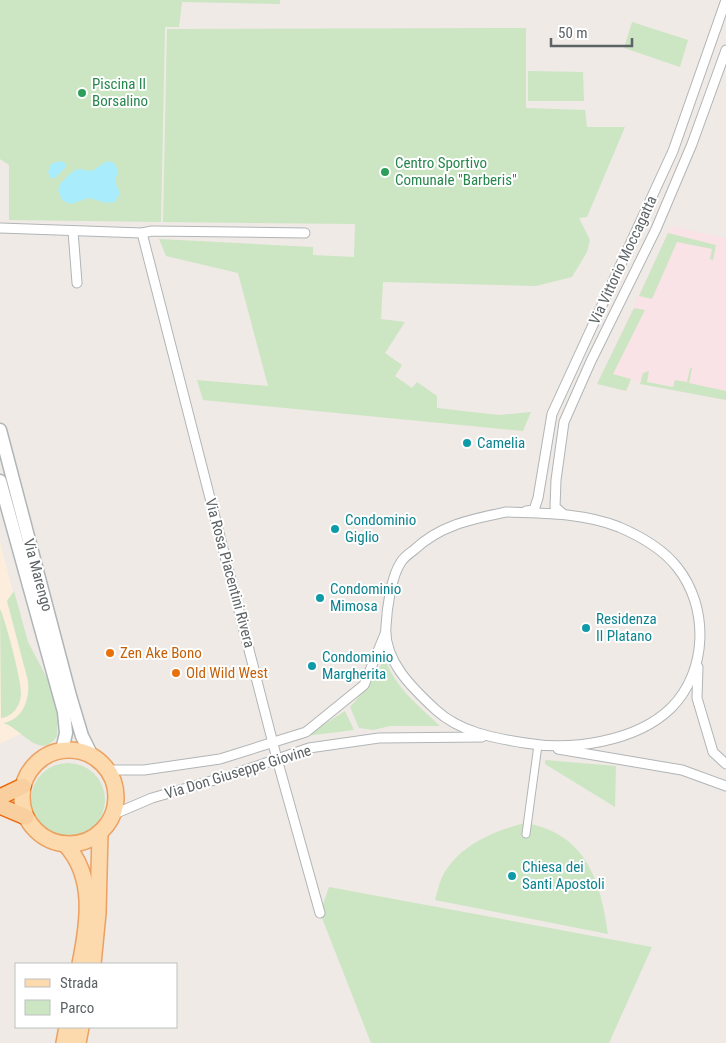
<svg xmlns="http://www.w3.org/2000/svg" width="726" height="1043" font-family="'Roboto Condensed',sans-serif">
<rect width="100%" height="100%" fill="#efeae5"/>
<polygon fill="#fdeddd" points="0,542 26,641 57,716 0,744"/>
<polygon fill="#fae3e7" points="671,226 726,238 726,400 640,384 631,379 626,391 597,384"/>
<g fill="#cce5c3">
<polygon points="0,0 280,0 280,4 182,2 179,27 165,27 161,222 9,220 9,165 0,159"/>
<polygon points="632,22 688,40 680,67 624,48"/>
<polygon points="526,28 526,108 585,110 587,127 625,127 587,217 579,218 590,240 587,252 572,277 536,286 383,282 381,319 405,322 385,353 402,365 395,376 412,388 417,382 437,396 437,408 499,415 531,412 523,431 203,400 197,380 268,386 238,273 166,256 159,239 313,247 313,255 354,257 355,224 163,222 167,29"/>
<polygon points="528,71 583,72 584,101 528,101"/>
<polygon points="668,233 716,245 713,260 710,259 712,249 677,242 652,299 639,296"/>
<polygon points="634,308 645,310 613,374 631,379 626,391 597,384"/>
<polygon points="690,368 692,368 689,383 726,391 726,400 640,384 643,373 649,371 647,382 673,387 675,380 687,382"/>
<path d="M14,591L28,642L48,680L58,715L57,736C40,762 22,728 3,723C23,720 30,699 28,681L7,601Z"/>
<path d="M0,609C5,618 22,682 21,693C21,705 13,717 1,718Z"/>
<path d="M385,658C394,687 419,706 440,726H390L373,730L359,728L350,707L370,684Z"/>
<polygon points="345,711 354,730 306,736"/>
<polygon points="545,760 616,766 615,807 545,764"/>
<circle cx="68" cy="800" r="37"/>
<path d="M525,823C585,833 601,880 608,934L435,900C437,893 439,884 442,877C458,846 493,831 525,823Z"/>
<polygon points="329,887 652,947 609,1043 371,1043 320,913"/>
</g>
<g fill="#a9edfc">
<polygon points="60,161 65,163 65,168 55,178 50,178 48,172 51,164"/>
<path d="M107,161L114,163L118,170L115,182L120,193L115,202L106,203L89,198L70,204L62,200L58,190L60,184C64,180 73,169 79,169C83,169 87,171 92,171Z"/>
</g>
<g fill="none" stroke-linecap="round" stroke-linejoin="round">
<defs>
<polyline id="pedestrian" points="526,834 538,745"/>
<g id="minor">
<polyline points="0,228 142,233 152,231 305,233"/>
<polyline points="73,231 77,283"/>
<polyline points="142,233 277,759 320,913"/>
<polyline points="526,511 534,510 538,498 552,414 673,151 726,0"/>
<path d="M506,512C544,513 583,513 619,527C640,536 662,548 677,567C709,607 708,671 671,708C636,742 571,751 525,743C493,738 460,732 436,710C412,688 383,660 386,626C387,608 391,577 401,562C404,557 410,553 414,550C440,525 472,519 506,512Z"/>
<polyline points="563,514 555,507 556,480 564,422 591,361 656,229 692,144 726,50"/>
<polyline points="698,667 697,698 713,752 726,764"/>
<polyline points="558,749 682,770 726,786"/>
<polyline points="107,770 144,770 220,759 306,732 364,685 385,634"/>
<polyline points="112,815 152,798 225,777 309,748 379,738 482,737"/>
</g>
<g id="secondary">
<polyline points="0,430 70,696 82,736 92,756"/>
<polyline points="0,481 64,712 66,733 62,750"/>
</g>
<g id="primary">
<circle cx="69" cy="797" r="47"/>
<path d="M65,844C96,877 88,924 80,964"/>
<polyline points="93,964 98,913 100,832"/>
<polyline points="64,1043 67,1027"/>
<polyline points="78,1043 81,1027"/>
</g>
<g id="trunk">
<polyline points="0,797 23,786"/>
<polyline points="0,806 26,817"/>
</g>
</defs>
<use href="#pedestrian" stroke="#b1b5b7" stroke-width="9"/>
<use href="#minor" stroke="#b1b5b7" stroke-width="11"/>
<use href="#secondary" stroke="#b0b5b8" stroke-width="15"/>
<use href="#primary" stroke="#eca061" stroke-width="18"/>
<use href="#trunk" stroke="#eb6909" stroke-width="18"/>
<use href="#pedestrian" stroke="#fff" stroke-width="7"/>
<use href="#minor" stroke="#fff" stroke-width="9"/>
<use href="#secondary" stroke="#fff" stroke-width="12"/>
<use href="#primary" stroke="#fcdaad" stroke-width="15"/>
<use href="#trunk" stroke="#facfa0" stroke-width="15"/>
</g>
<g fill="#2e9e5b" stroke="#fff" stroke-width="2">
<circle cx="82" cy="93" r="5"/>
<circle cx="385" cy="172" r="5"/>
</g>
<g fill="#0f9aa8" stroke="#fff" stroke-width="2">
<circle cx="467" cy="443" r="5"/>
<circle cx="335" cy="529" r="5"/>
<circle cx="320" cy="598" r="5"/>
<circle cx="586" cy="628" r="5"/>
<circle cx="312" cy="666" r="5"/>
<circle cx="512" cy="876" r="5"/>
</g>
<g fill="#e8710a" stroke="#fff" stroke-width="2">
<circle cx="110" cy="653" r="5"/>
<circle cx="176" cy="673" r="5"/>
</g>
<g text-anchor="middle" dominant-baseline="central" stroke-width="4" stroke-linejoin="round" paint-order="stroke">
<g font-size="15" fill="#27864d" stroke="#fff" text-anchor="start">
<text x="92" y="84">Piscina Il<tspan x="92" dy="17">Borsalino</tspan></text>
<text x="395" y="163">Centro Sportivo<tspan x="395" dy="17">Comunale "Barberis"</tspan></text>
</g>
<g font-size="15" fill="#5d6365" stroke="#fff">
<text transform="translate(623 260) rotate(-65)">Via Vittorio Moccagatta</text>
<text transform="translate(230 573) rotate(75)">Via Rosa Piacentini Rivera</text>
<text transform="translate(38 575) rotate(75)">Via Marengo</text>
<text transform="translate(238 772) rotate(-17)">Via Don Giuseppe Giovine</text>
</g>
<g font-size="15" fill="#0d838f" stroke="#fff" text-anchor="start">
<text x="477" y="443">Camelia</text>
<text x="345" y="520">Condominio<tspan x="345" dy="17">Giglio</tspan></text>
<text x="330" y="589">Condominio<tspan x="330" dy="17">Mimosa</tspan></text>
<text x="596" y="619">Residenza<tspan x="596" dy="17">Il Platano</tspan></text>
<text x="322" y="657">Condominio<tspan x="322" dy="17">Margherita</tspan></text>
<text x="522" y="867">Chiesa dei<tspan x="522" dy="17">Santi Apostoli</tspan></text>
</g>
<g font-size="15" fill="#c56008" stroke="#fff" text-anchor="start">
<text x="120" y="653">Zen Ake Bono</text>
<text x="186" y="673">Old Wild West</text>
</g>
</g>
<rect x="15" y="963" width="162" height="65" fill="#ffffff" stroke="#bec1c1"/>
<rect x="25" y="979" width="25" height="8" fill="#fcdaad" stroke="#bec1c1"/>
<text x="60" y="988" font-size="15" fill="#5d6365">Strada</text>
<rect x="25" y="1000" width="25" height="15" fill="#cce5c3" stroke="#bec1c1"/>
<text x="60" y="1013" font-size="15" fill="#5d6365">Parco</text>
<path d="M551 38v8h81v-8" fill="none" stroke="#5d6365" stroke-width="2.5"/>
<text x="558" y="38" font-size="15" fill="#5d6365" stroke="#ffffff" stroke-width="4" paint-order="stroke">50 m</text>
</svg>
